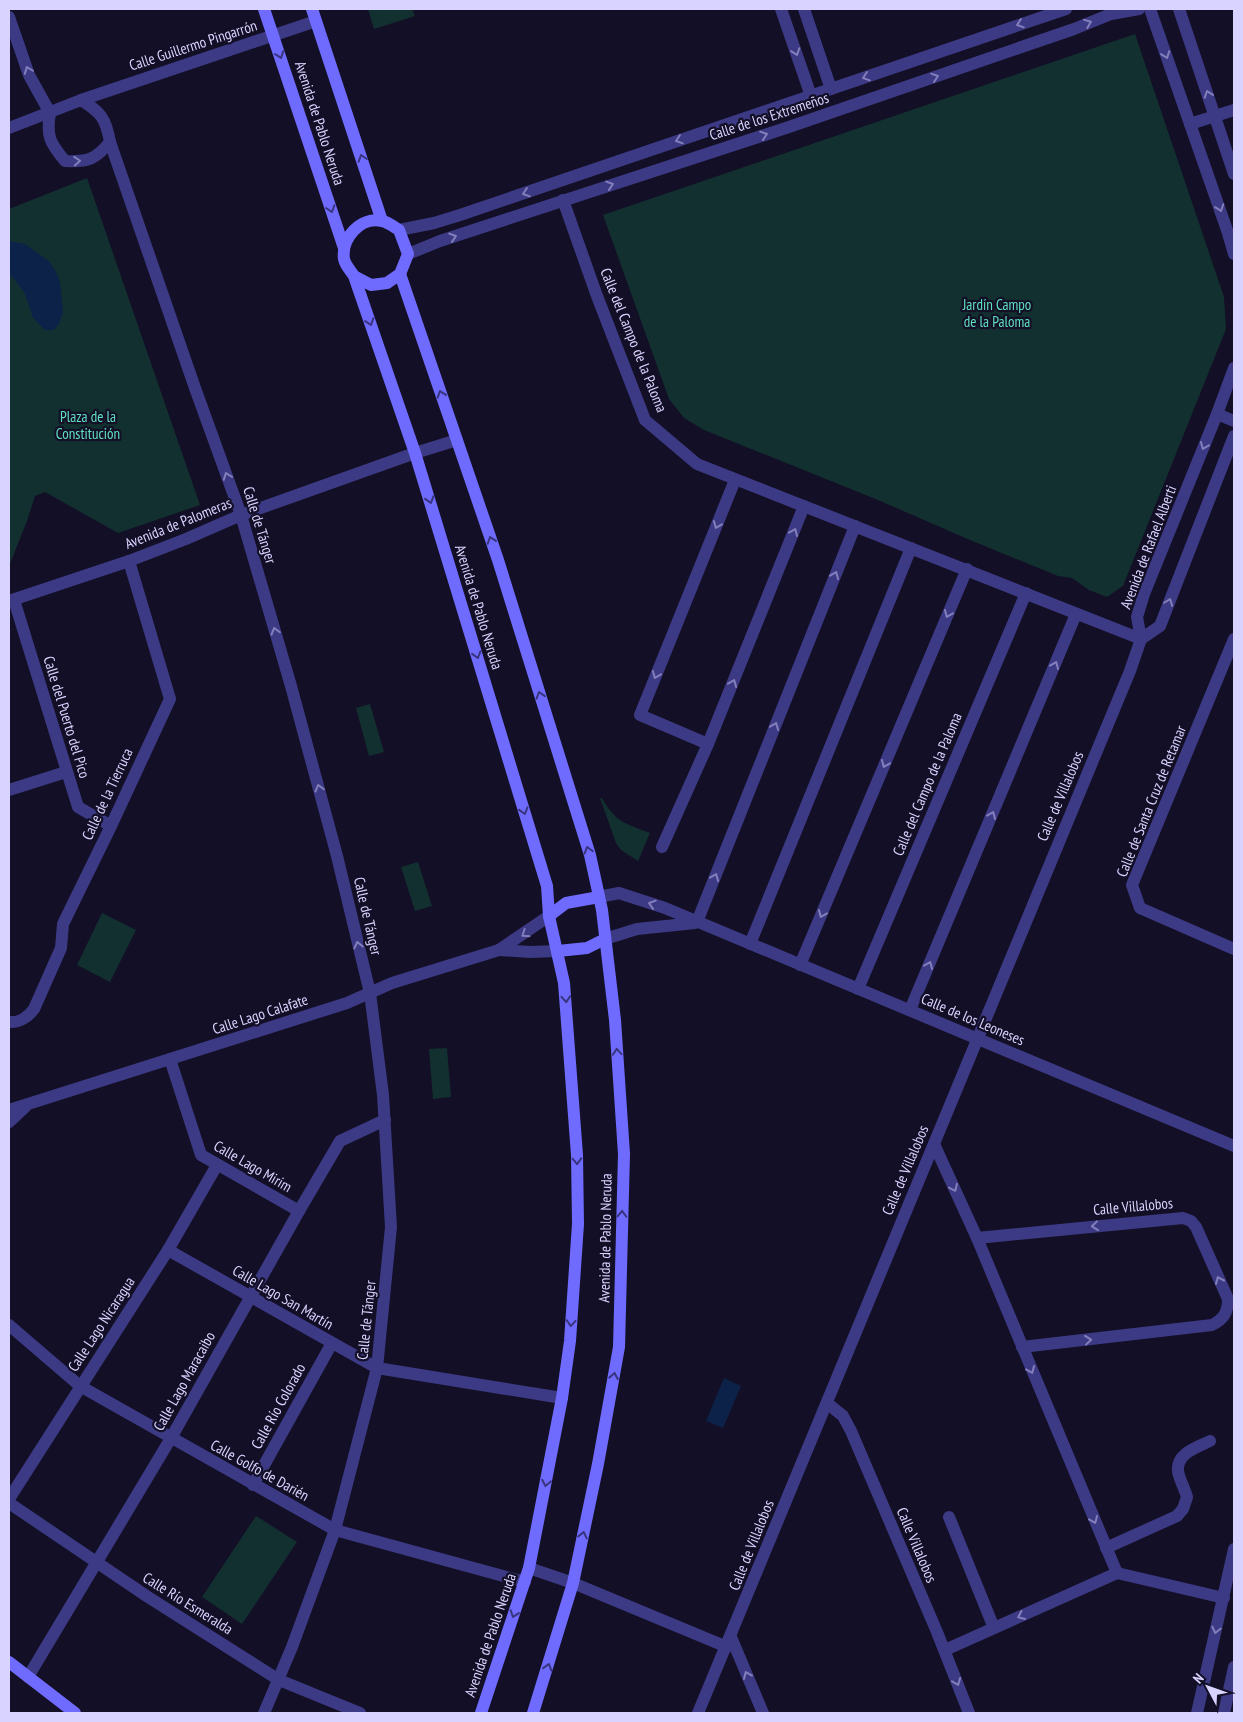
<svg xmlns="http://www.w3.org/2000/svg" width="1243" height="1722" font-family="'PT Sans Narrow',sans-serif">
<rect width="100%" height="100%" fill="#130f26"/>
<g fill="#12302f">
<polygon points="368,9 412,9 415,16 374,29"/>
<polygon points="1135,34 1224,297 1226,329 1123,586 1107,597 1089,590 1072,578 1058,576 970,540 878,500 704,430 684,418 669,399 603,215"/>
<polygon points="87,178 200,505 118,533 45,492 35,496 27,521 9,566 9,209"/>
<polygon points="370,704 384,752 369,756 356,708"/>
<path d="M600,798H602C616,823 625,823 650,833L638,861L621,850L616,843Z"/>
<polygon points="418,862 432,906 415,911 401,867"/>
<polygon points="102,913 136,930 110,982 77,965"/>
<polygon points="447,1048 451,1097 433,1099 429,1049"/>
<polygon points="256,1516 297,1542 242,1624 202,1597"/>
</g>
<g fill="#0c2248">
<polygon points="9,241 25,244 49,261 56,272 60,282 63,312 59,324 54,330 45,330 33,318 25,294 15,280 9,274"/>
<polygon points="724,1378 741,1386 723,1428 706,1421"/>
</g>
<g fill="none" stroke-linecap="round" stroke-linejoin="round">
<g stroke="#3d3a85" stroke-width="12">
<polyline points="750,944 911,548"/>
<polyline points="858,989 1026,593"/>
</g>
<g stroke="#3d3a85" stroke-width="12">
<polyline points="781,9 811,96"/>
<polyline points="804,9 831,89"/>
<polyline points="1150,9 1228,233 1234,254"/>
<polyline points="1179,9 1234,174"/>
<path d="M9,17L29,75L50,113C46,136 50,143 65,161C88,162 95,160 110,142C106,119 101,112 81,100"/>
<polyline points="1190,124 1234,110"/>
<polyline points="110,142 195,388 241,515 291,686 337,856 370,993 383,1095 391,1227 377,1368 335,1530 292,1647 264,1713"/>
<polyline points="563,200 597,296 645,420 697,464 1141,639"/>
<polyline points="399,230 434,223 460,215 1066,9"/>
<polyline points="408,254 440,241 786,128 1074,29 1111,14 1139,9"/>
<polyline points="1217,414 1234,421"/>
<polyline points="14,600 78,807 111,826"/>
<polyline points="9,601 129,561 186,539 241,515 415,453 457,440"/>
<polyline points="1141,639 1160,626 1234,436"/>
<polyline points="1234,639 1132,885 1140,908 1234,949"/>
<polyline points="708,744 640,715 735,480"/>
<polyline points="9,790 66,772"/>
<polyline points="662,847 708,744 804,506"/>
<polyline points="599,897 619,893 665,908 1234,1146"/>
<polyline points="697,922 855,526"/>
<polyline points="605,939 637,929 695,923"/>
<polyline points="800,965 967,569"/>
<polyline points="910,1010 1076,614"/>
<path d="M9,1022C19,1023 28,1017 34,1009L61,948L63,924L111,826L170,699L129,561"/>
<polyline points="170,1059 201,1155 299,1211"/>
<polyline points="934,1144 977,1238 1117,1573 945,1650"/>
<path d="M977,1238L1183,1218L1191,1221L1196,1227L1228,1299C1228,1312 1224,1319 1212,1325L1022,1347"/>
<polyline points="168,1250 377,1368 562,1398"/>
<polyline points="9,1325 80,1386 335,1530 525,1582"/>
<polyline points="827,1403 843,1416 851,1431 937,1632 969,1713"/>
<polyline points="253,1485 332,1343"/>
<polyline points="9,1499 168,1250 217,1165"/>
<polyline points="9,1503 148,1597 279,1680 360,1713"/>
<polyline points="949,1517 994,1628"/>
<path d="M1106,1548L1177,1516L1183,1509L1187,1497C1185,1489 1179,1479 1178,1471C1176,1453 1198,1447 1210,1441"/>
<polyline points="529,1568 573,1583 727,1647"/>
<polyline points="1117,1573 1224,1598"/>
<polyline points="731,1637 763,1713"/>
<polyline points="28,1677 171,1438 299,1211 340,1141 385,1120"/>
<polyline points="698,1713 1130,671 1141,639 1137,617 1144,594 1217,414 1234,368"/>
</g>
<g stroke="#3d3a85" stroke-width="12">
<polyline points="9,128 81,100 316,21"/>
<polyline points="499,950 530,952 558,951"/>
<polyline points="9,1110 347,1003 392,983 499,950 549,916"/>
<polyline points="9,1122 25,1107"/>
<polyline points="1197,1713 1234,1549"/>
<polyline points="1224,1713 1234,1667"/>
</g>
<g stroke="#6f6bff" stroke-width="12">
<polyline points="264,9 344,248"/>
<polyline points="312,9 382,221"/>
<polyline points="400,274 498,560 590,855 602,910 615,1020 624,1154 619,1347 598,1464 573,1583 533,1713"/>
<path d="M354,276L371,285L387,283L400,274L408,254L399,230C394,227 388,222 382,221C360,216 341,239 344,259C345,265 351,271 354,276L415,453L547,886L549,916L564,983L577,1155L578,1224L570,1341L562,1398L529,1568L481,1713"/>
<polyline points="549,916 566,903 599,897"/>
<polyline points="558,951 587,948 605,939"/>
<polyline points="9,1662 75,1713"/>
</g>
</g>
<defs><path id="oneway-chevron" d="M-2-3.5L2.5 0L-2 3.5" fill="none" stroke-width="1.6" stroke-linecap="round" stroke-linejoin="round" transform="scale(1.25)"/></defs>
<g stroke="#837fbc">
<use href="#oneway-chevron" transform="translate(1088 23) rotate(-22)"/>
<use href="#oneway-chevron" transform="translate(1020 24) rotate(161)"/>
<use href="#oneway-chevron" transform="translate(796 52) rotate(71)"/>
<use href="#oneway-chevron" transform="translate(1166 55) rotate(70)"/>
<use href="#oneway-chevron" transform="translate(28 70) rotate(-111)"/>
<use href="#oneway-chevron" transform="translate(866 77) rotate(161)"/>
<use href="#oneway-chevron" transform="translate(935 77) rotate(-19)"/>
<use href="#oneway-chevron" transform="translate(1208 94) rotate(-109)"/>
<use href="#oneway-chevron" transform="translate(764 135) rotate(-18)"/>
<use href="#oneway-chevron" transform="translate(679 140) rotate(161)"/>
<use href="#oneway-chevron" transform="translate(77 161) rotate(-4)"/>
<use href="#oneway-chevron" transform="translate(610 185) rotate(-18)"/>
<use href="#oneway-chevron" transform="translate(526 193) rotate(161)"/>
<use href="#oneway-chevron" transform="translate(1220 208) rotate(71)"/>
<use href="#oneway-chevron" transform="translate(453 237) rotate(-18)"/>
<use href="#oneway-chevron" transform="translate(1204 446) rotate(113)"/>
<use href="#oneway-chevron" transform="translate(227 476) rotate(-110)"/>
<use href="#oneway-chevron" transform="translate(717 525) rotate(112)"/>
<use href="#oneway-chevron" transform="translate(794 532) rotate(-68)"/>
<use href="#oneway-chevron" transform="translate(835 575) rotate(-68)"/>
<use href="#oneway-chevron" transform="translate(1169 602) rotate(-69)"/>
<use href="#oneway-chevron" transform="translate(948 614) rotate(113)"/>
<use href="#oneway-chevron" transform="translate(275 631) rotate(-106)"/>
<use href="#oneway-chevron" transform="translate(1055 665) rotate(-67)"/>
<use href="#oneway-chevron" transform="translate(656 675) rotate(112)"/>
<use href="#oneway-chevron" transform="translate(733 683) rotate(-68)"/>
<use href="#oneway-chevron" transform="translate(775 726) rotate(-68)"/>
<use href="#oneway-chevron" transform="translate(885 764) rotate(113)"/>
<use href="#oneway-chevron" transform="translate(319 788) rotate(-105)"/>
<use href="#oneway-chevron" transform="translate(992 815) rotate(-67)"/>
<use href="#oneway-chevron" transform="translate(715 877) rotate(-68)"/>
<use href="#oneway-chevron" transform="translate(652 904) rotate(-162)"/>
<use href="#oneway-chevron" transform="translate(822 914) rotate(113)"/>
<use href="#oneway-chevron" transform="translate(525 934) rotate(146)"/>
<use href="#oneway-chevron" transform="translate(358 945) rotate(-103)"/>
<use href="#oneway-chevron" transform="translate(929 965) rotate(-67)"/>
<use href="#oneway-chevron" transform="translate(954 1188) rotate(65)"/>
<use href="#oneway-chevron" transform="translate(1095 1226) rotate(174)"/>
<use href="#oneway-chevron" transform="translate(1219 1280) rotate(-114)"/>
<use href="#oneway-chevron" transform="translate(1088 1340) rotate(-6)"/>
<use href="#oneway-chevron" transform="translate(1031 1370) rotate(67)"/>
<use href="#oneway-chevron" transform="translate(1094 1520) rotate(67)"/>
<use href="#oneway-chevron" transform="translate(1021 1616) rotate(156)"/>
<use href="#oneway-chevron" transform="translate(1216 1630) rotate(103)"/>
<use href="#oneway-chevron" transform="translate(747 1675) rotate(-113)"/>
<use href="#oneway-chevron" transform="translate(957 1682) rotate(68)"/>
</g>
<g stroke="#38347d">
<use href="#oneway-chevron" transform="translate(280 55) rotate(70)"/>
<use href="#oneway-chevron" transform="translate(362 158) rotate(-108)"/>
<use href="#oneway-chevron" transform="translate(331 209) rotate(72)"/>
<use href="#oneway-chevron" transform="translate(370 322) rotate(71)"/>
<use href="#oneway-chevron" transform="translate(441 394) rotate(-109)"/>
<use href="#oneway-chevron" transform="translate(430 500) rotate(73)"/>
<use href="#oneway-chevron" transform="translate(491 540) rotate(-109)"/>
<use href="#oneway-chevron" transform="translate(477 655) rotate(73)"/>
<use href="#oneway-chevron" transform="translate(540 695) rotate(-107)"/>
<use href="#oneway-chevron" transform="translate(524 811) rotate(73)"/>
<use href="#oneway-chevron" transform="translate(588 850) rotate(-106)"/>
<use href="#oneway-chevron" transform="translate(566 999) rotate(86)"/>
<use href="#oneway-chevron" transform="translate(617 1052) rotate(-94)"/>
<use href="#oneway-chevron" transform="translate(577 1161) rotate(88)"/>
<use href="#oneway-chevron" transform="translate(622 1214) rotate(-89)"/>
<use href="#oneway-chevron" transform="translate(571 1323) rotate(94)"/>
<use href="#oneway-chevron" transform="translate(614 1376) rotate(-80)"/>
<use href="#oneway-chevron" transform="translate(546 1483) rotate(101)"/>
<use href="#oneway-chevron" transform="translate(583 1535) rotate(-78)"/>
<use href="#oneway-chevron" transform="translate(514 1614) rotate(109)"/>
<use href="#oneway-chevron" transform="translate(548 1667) rotate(-73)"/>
</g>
<g text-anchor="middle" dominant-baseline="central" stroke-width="4.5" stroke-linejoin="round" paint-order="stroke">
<g font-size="15" fill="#d9d4ff" stroke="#130f26">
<text transform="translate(193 45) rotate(-18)">Calle Guillermo Pingarrón</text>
<text transform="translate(769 116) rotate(-18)">Calle de los Extremeños</text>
<text transform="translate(320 123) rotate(72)">Avenida de Pablo Neruda</text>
<text transform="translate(634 340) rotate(68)">Calle del Campo de la Paloma</text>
<text transform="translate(178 523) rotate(-22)">Avenida de Palomeras</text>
<text transform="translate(260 525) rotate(73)">Calle de Tánger</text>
<text transform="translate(1148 547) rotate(-69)">Avenida de Rafael Alberti</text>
<text transform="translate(479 607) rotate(73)">Avenida de Pablo Neruda</text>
<text transform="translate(67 717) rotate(73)">Calle del Puerto del Pico</text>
<text transform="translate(927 784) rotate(-67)">Calle del Campo de la Paloma</text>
<text transform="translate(107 794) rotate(-65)">Calle de la Tierruca</text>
<text transform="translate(1060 796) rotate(-67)">Calle de Villalobos</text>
<text transform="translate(1151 801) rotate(-68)">Calle de Santa Cruz de Retamar</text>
<text transform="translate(368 916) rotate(77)">Calle de Tánger</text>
<text transform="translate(260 1014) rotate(-18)">Calle Lago Calafate</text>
<text transform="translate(973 1019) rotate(23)">Calle de los Leoneses</text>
<text transform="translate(253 1166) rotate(30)">Calle Lago Mirim</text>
<text transform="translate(905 1170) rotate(-67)">Calle de Villalobos</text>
<text transform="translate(1133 1206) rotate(-5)">Calle Villalobos</text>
<text transform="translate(605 1238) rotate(-89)">Avenida de Pablo Neruda</text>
<text transform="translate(283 1297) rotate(30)">Calle Lago San Martín</text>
<text transform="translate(366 1320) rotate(-84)">Calle de Tánger</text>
<text transform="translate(101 1324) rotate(-57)">Calle Lago Nicaragua</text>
<text transform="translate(184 1381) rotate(-61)">Calle Lago Maracaibo</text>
<text transform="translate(278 1406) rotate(-61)">Calle Río Colorado</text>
<text transform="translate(260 1470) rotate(29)">Calle Golfo de Darién</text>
<text transform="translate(751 1545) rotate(-68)">Calle de Villalobos</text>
<text transform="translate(917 1545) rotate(67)">Calle Villalobos</text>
<text transform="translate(188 1603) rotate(32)">Calle Río Esmeralda</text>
<text transform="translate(490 1635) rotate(-71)">Avenida de Pablo Neruda</text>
</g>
<g font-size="15" fill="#5fe0c0" stroke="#130f26">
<text x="997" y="304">Jardín Campo<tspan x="997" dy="17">de la Paloma</tspan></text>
<text x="88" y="416">Plaza de la<tspan x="88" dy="17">Constitución</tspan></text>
</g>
</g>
<rect width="1243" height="1722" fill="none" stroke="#d9d4ff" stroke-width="20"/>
<g transform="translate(1208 1687) rotate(311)" stroke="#130f26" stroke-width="4" paint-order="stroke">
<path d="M0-4L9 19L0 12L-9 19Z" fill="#d9d4ff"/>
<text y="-8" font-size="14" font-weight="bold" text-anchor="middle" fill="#d9d4ff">N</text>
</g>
</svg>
